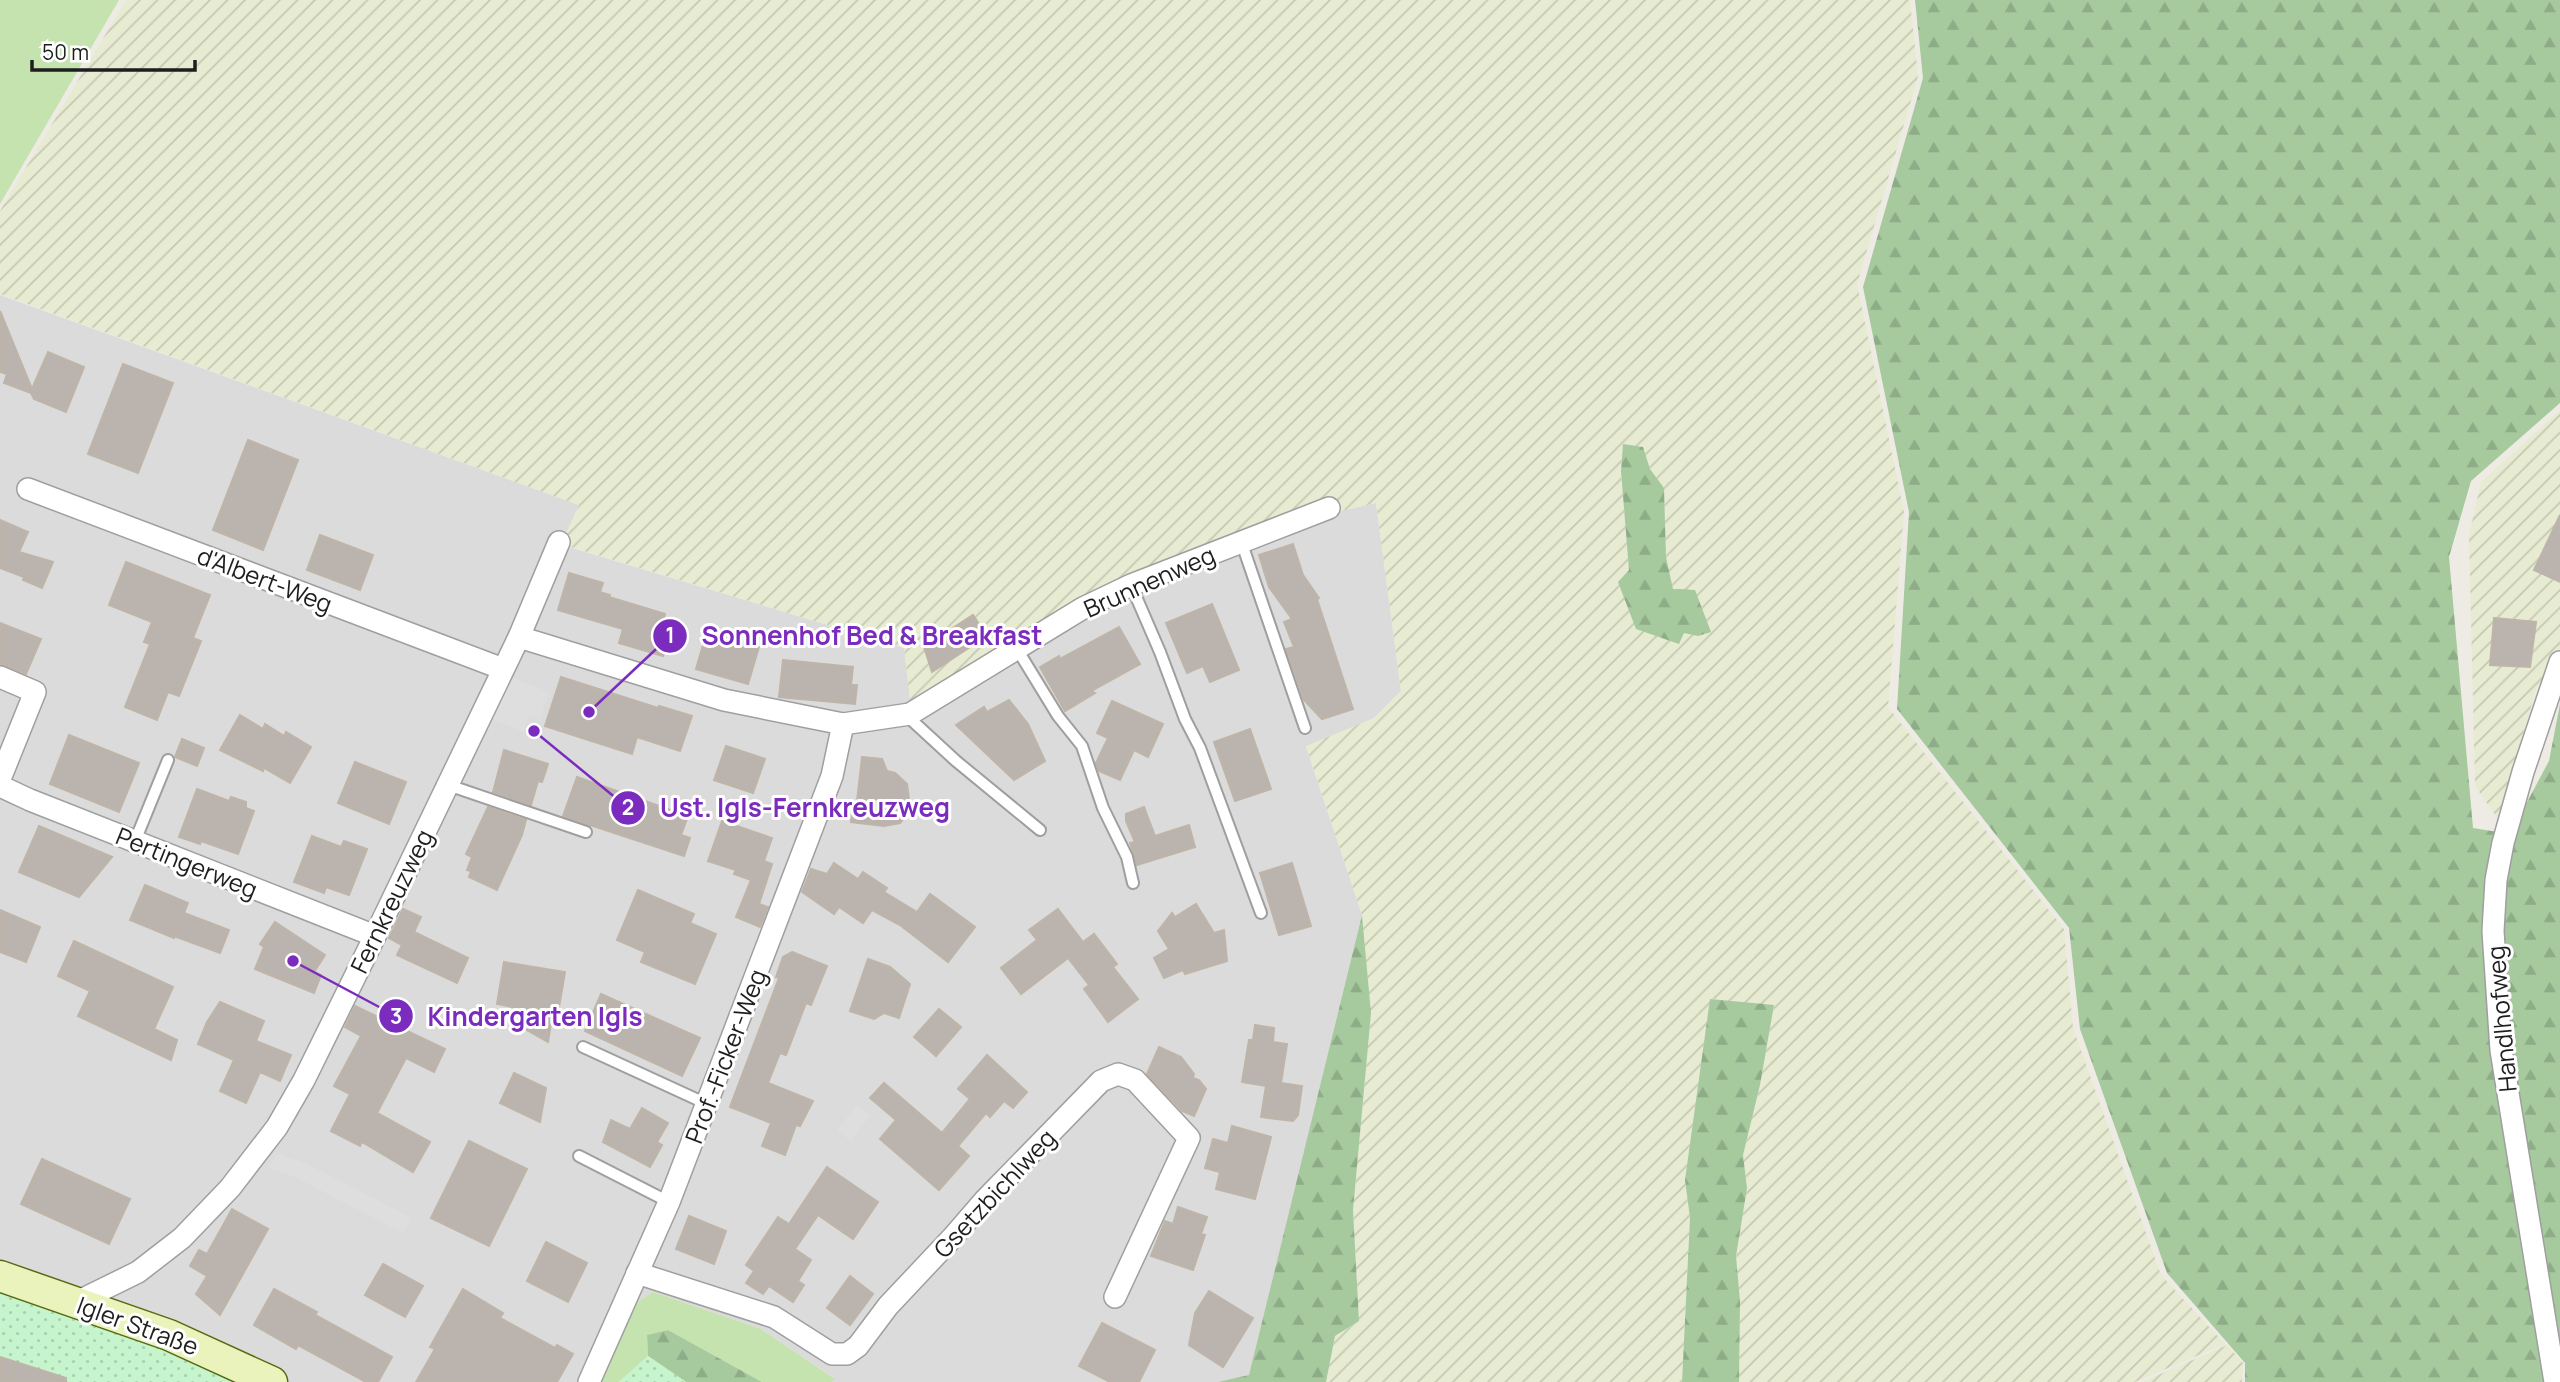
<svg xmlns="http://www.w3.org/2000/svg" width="2560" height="1382" font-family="Manrope,sans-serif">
<defs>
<pattern id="farmland-furrows" width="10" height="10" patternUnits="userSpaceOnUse" patternTransform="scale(1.75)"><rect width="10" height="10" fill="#e6ebd1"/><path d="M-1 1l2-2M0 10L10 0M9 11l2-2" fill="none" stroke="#c5c9b3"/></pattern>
<pattern id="forest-firs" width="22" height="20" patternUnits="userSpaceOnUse" patternTransform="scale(1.75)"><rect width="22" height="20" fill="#a6c99d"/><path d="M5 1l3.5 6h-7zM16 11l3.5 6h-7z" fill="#8eac87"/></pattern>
<pattern id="park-dots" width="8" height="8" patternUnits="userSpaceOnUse" patternTransform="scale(1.75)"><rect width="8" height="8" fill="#c5f4cd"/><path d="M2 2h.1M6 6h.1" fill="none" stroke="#a9d1b0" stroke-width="1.8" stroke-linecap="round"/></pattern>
</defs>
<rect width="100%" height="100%" fill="#eeebe4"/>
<polygon fill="#dbdbdb" points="0,295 579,505 562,545 904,648 912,716 1085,611 1332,513 1376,503 1401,691 1374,718 1306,747 1362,915 1249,1376 1218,1382 832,1382 834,1378 761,1329 653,1292 597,1382 0,1382"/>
<g fill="url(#farmland-furrows)" fill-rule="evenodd">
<path d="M126,0H1910L1918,77L1857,284L1904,512L1888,707L2064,929L2073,1028L2161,1275L2225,1344L2135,1382H1739L1740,1301L1736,1256L1747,1188L1743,1155L1760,1085L1774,1006L1711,999L1685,1180L1690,1218L1682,1382H1326L1335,1336L1359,1321L1353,1210L1371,1013L1362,915L1306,746L1374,718L1401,691L1376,503L1332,513L1085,611L912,716L904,648L561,544L579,505L0,294V211ZM1623,444L1643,448L1650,469L1664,488L1666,557L1673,589L1618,583L1629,570L1621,472Z"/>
<polygon points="2560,410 2560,672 2537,686 2498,819 2475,786 2469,535 2481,482"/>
<polygon points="2227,1345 2243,1363 2242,1382 2142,1382"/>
</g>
<g fill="#c4e3af">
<polygon points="0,0 119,0 0,204"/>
<polygon points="653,1292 761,1329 835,1379 832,1382 762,1382 668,1330 647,1335 648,1356 619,1382 597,1382 628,1309"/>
</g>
<g fill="url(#forest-firs)">
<polygon points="1915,0 2560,0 2560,403 2471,481 2449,557 2473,828 2510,834 2549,761 2560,704 2560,1382 2245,1382 2245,1363 2167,1273 2080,1029 2069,928 1897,709 1909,512 1863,287 1923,78"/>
<polygon points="1623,444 1643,447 1650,469 1664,488 1666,557 1673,589 1695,590 1711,632 1698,636 1684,633 1679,644 1636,629 1618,582 1629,570 1621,471"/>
<polygon points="1362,915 1371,1013 1353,1210 1359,1321 1335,1336 1326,1382 1218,1382 1249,1375"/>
<polygon points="1710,999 1774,1005 1760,1085 1743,1155 1747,1188 1736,1256 1740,1301 1739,1382 1682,1382 1690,1218 1685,1180"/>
<polygon points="668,1330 762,1382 686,1382 648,1356 647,1335"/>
</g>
<g fill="url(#park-dots)">
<polygon points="0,1293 167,1350 234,1382 0,1382"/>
<polygon points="648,1356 686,1382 619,1382"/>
</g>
<g fill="#dedede">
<polygon points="513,678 549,692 540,719 529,715 524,732 489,718"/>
<polygon points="856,1105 870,1116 851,1141 837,1131"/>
<polygon points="277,1154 305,1163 412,1218 403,1233 297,1178 268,1168"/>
</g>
<g fill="#bbb4ae" stroke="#beb4a8" stroke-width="2">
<polygon points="0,311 32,389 48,352 84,367 66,412 34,399 31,393 4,383 7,374 0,372"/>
<polygon points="123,364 173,383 138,473 88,454"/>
<polygon points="248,440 298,460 263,550 213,530"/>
<polygon points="2560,515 2560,582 2534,570"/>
<polygon points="0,520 28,532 19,552 53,562 42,588 23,580 24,577 0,568"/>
<polygon points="320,535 373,555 360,590 307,570"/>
<polygon points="1293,544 1303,575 1319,598 1317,599 1353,709 1322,719 1304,700 1286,649 1294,647 1284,622 1292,619 1269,587 1259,555"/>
<polygon points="126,562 210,595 193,638 201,641 179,696 168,692 157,720 125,707 150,644 144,642 152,622 109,605"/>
<polygon points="569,573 603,583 600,592 610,595 609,597 665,614 663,623 672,626 663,656 619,643 623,629 558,610"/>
<polygon points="1212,604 1239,670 1210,682 1203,666 1187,673 1166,623"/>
<polygon points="973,615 987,636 932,672 924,647"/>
<polygon points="2494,618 2536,622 2530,667 2490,665"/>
<polygon points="0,623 41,639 26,674 0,664"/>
<polygon points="1119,627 1140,664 1091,691 1095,693 1065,711 1040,667 1059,656 1060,659"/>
<polygon points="705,638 740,648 742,641 759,647 748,684 696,669"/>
<polygon points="783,660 853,667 851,685 857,685 855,704 779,697"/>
<polygon points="561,677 658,708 659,706 692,716 680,751 637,737 632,754 545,726"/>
<polygon points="1009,700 1028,724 1045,761 1014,780 956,725 984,707 987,712"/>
<polygon points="1112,701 1163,724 1148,757 1134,750 1120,780 1099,771 1096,763 1108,738 1097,733"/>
<polygon points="240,715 263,729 265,724 284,736 286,732 311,747 290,783 264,768 263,771 220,750"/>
<polygon points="1250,729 1271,789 1235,801 1214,742"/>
<polygon points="69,735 139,763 119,812 50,784"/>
<polygon points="182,739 204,748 197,766 175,757"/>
<polygon points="726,746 765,759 753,793 714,780"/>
<polygon points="504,750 548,764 542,782 538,781 531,805 493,792"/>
<polygon points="862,757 882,759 887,771 895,773 907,784 910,807 908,813 900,823 884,826 851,822 853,801 857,801"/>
<polygon points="355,762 406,782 389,824 338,803"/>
<polygon points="577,777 688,816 681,835 690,838 684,856 563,816"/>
<polygon points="197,789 229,801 231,797 246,802 246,808 254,811 238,854 201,841 200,844 179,837"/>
<polygon points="488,807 526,820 522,835 497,890 469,877 471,871 467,870 472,857 466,854"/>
<polygon points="1144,807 1155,836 1189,825 1195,847 1137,865 1130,843 1135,842 1126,821 1126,814"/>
<polygon points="722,821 772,838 764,861 772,864 759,904 768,907 760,927 736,917 751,880 734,874 736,870 708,861"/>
<polygon points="39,826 112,857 79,897 19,872"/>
<polygon points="312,836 341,847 344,841 367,849 349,895 326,887 324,893 294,882"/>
<polygon points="834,863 858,879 863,872 887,888 884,892 917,912 930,894 975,927 948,962 900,925 872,910 863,923 839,907 834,914 802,892 811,869 827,874"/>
<polygon points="1292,863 1311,926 1279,935 1260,873"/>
<polygon points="145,885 188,903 184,913 229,930 220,953 174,936 174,938 130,920"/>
<polygon points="638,890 694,914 690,923 716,934 695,984 641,962 645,952 617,940"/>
<polygon points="1196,904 1214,933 1224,930 1227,961 1185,974 1183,970 1164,978 1154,958 1169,949 1158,931 1172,913 1175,917"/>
<polygon points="403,909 421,917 414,932 468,958 457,983 397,955 402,945 389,938"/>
<polygon points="1058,909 1083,942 1094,934 1117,964 1113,967 1138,999 1108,1022 1084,989 1089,985 1068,958 1021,994 1001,968 1037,940 1029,930"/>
<polygon points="0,910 40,927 26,962 0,952"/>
<polygon points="275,922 325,955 314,972 321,975 314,993 255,969 264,947 260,944"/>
<polygon points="74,941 173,987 154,1029 177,1040 171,1060 78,1016 90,991 58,976"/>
<polygon points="792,952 827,966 811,1005 806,1003 786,1055 780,1053 768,1083 813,1101 800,1126 796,1125 785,1155 762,1146 771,1123 730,1107 779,978 776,977 783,957"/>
<polygon points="868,959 890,967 910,984 899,1018 884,1013 874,1019 850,1011"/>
<polygon points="504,962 565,972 557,1019 552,1017 548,1042 525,1029 528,1010 497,1004"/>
<polygon points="601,994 700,1038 682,1076 585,1031"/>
<polygon points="220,1002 264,1021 256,1041 291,1055 280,1081 260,1072 246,1103 220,1091 234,1060 198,1044 207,1022"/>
<polygon points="355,1006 445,1049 434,1072 406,1058 377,1113 430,1142 413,1172 362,1142 360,1146 331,1131 350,1094 334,1086 361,1036 345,1027"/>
<polygon points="939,1009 961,1027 936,1056 914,1037"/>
<polygon points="1255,1025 1274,1028 1273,1042 1287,1044 1281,1083 1302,1086 1298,1115 1293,1121 1261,1117 1266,1086 1242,1082 1249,1040 1253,1040"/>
<polygon points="1159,1047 1181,1057 1194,1074 1193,1078 1199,1080 1206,1089 1194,1116 1182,1111 1147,1074"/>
<polygon points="987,1055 1027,1092 1013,1108 1004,1101 990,1117 986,1113 958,1146 969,1156 939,1190 880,1139 896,1120 870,1098 884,1083 942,1133 970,1099 958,1089"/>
<polygon points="514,1073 546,1088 540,1122 500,1103"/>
<polygon points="642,1108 668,1123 657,1142 662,1145 650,1167 603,1142 611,1120 630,1129"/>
<polygon points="1232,1126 1271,1137 1255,1199 1216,1189 1220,1172 1205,1168 1213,1139 1228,1143"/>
<polygon points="469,1141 527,1169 489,1246 431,1218"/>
<polygon points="42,1159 130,1199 109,1244 21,1204"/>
<polygon points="827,1167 878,1202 853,1239 818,1215 795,1249 811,1260 798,1281 804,1285 793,1302 769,1286 763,1294 746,1283 754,1271 746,1265 778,1217 789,1224"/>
<polygon points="1178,1207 1207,1217 1201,1234 1205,1235 1193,1270 1151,1256 1165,1221 1173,1224"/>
<polygon points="232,1209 268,1229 220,1315 196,1294 207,1276 190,1266 199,1250 207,1254"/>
<polygon points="689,1216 726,1231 714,1264 676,1249"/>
<polygon points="546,1242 587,1263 568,1302 527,1281"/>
<polygon points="383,1264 423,1286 405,1317 365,1295"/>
<polygon points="850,1276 873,1294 850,1325 827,1308"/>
<polygon points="274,1289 317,1312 315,1315 392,1357 378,1382 366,1382 298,1345 296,1349 254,1325"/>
<polygon points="463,1289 503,1313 500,1318 555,1348 557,1345 573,1354 557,1382 416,1382 435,1349 430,1347"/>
<polygon points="1209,1291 1253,1318 1223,1367 1189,1345 1195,1313"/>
<polygon points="1102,1323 1155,1350 1139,1382 1110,1382 1079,1366"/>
<polygon points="0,1357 66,1378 66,1382 0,1382"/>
</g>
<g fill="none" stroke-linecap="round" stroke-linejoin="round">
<defs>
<g id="service">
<polyline points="1241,541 1305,728"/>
<polyline points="1131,585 1160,652 1185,719 1200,748 1261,913"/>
<polyline points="1017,649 1058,716 1082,746 1103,808 1127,857 1133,883"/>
<polyline points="906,715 956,761 1040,830"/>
<polyline points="448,785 586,832"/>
<polyline points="135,841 168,760"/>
<polyline points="583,1047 707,1104"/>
<polyline points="579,1156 669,1202"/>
</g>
<g id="minor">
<polyline points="28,489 503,669"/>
<polyline points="519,637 724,700 843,724 910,714 1083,608 1131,585 1329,508"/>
<polyline points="0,677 35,692 0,779"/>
<polyline points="0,786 30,800 375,936"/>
<polyline points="637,1273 774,1317 832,1354 847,1354 858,1346 888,1306 952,1238 984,1201 1101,1081 1118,1074 1135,1080 1189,1138 1115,1297"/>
<polyline points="77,1302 138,1272 182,1238 230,1188 277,1127 304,1080 375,936 519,637 559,542"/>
<polyline points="589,1382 669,1202 832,776 843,724"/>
<polyline points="2555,1382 2501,1050 2493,931 2496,880 2503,843 2523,772 2560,662"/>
</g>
<polyline id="secondary" points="0,1276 169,1335 272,1382"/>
</defs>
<use href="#service" stroke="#9f9f9f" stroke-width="14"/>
<use href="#minor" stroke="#9f9f9f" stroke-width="24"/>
<use href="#secondary" stroke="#576910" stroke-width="33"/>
<use href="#service" stroke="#fff" stroke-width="10"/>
<use href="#minor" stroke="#fff" stroke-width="21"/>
<use href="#secondary" stroke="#ebf3bd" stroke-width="30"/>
</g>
<g text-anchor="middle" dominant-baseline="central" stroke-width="6" stroke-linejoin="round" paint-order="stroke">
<g font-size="24" fill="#1e1e1e" stroke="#fff">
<text transform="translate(265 579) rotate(21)">d'Albert-Weg</text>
<text transform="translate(1149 581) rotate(-24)">Brunnenweg</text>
<text transform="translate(187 862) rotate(22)">Pertingerweg</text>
<text transform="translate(391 901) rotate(-64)">Fernkreuzweg</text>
<text transform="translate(2501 1019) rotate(-95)">Handlhofweg</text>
<text transform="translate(725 1056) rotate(-69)">Prof.-Ficker-Weg</text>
<text transform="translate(994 1193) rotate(-47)">Gsetzbichlweg</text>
<text transform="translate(138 1325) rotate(20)">Igler Straße</text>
</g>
</g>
<path fill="none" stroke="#7b2cbf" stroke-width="2.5" d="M589 712L670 636M534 731L628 808M293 961L396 1016"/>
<g fill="#7b2cbf" stroke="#fff" stroke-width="2.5">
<circle cx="589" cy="712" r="7"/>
<circle cx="534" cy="731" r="7"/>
<circle cx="293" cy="961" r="7"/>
<circle cx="670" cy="636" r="18"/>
<circle cx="628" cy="808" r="18"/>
<circle cx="396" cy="1016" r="18"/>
</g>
<g font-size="21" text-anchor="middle" font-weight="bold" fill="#fff">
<text x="670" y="643">1</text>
<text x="628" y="815">2</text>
<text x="396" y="1024">3</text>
</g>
<g font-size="26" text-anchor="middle" font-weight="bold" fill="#7b2cbf" stroke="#fff" stroke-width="6" stroke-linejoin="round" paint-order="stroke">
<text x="872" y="645">Sonnenhof Bed &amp; Breakfast</text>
<text x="805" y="817">Ust. Igls-Fernkreuzweg</text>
<text x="535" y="1026">Kindergarten Igls</text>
</g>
<path d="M32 60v10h163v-10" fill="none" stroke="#1e1e1e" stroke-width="3.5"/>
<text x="42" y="60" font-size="21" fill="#1e1e1e" stroke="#ffffff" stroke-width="5" paint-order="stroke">50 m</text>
</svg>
